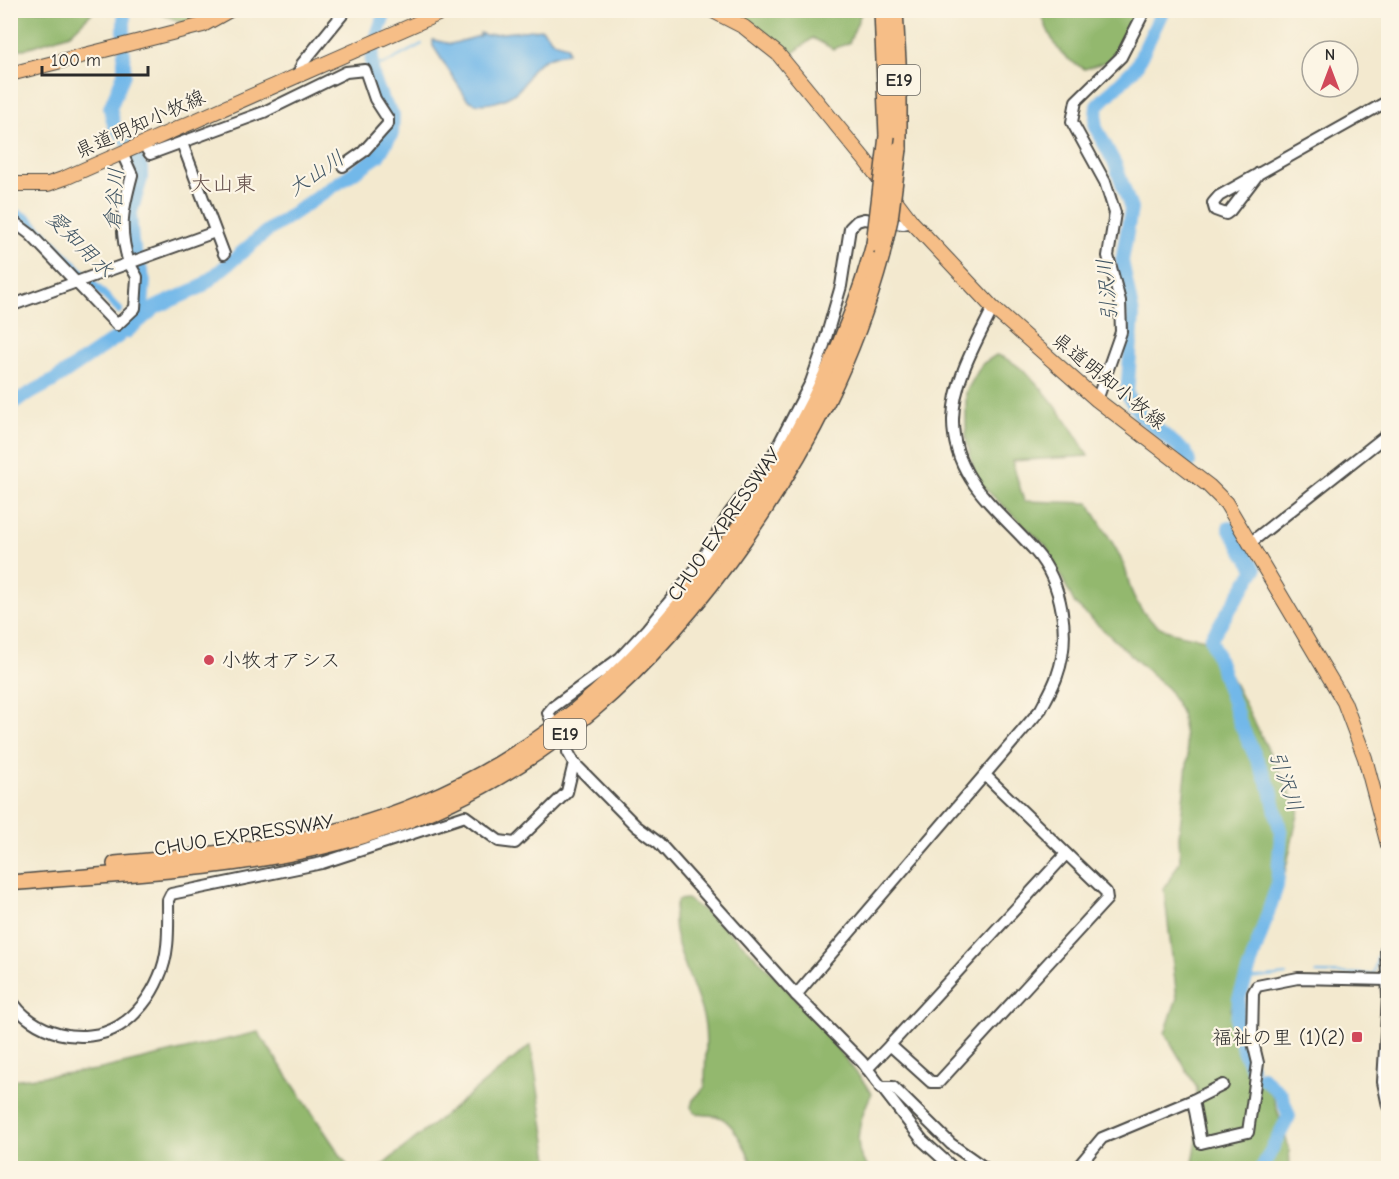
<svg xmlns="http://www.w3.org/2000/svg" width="1399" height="1179" font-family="'Comic Neue','Klee One',sans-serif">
<rect width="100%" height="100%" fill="#fcf5e5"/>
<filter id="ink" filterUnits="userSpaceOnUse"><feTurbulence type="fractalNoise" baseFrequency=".0167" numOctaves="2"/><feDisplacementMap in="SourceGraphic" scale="12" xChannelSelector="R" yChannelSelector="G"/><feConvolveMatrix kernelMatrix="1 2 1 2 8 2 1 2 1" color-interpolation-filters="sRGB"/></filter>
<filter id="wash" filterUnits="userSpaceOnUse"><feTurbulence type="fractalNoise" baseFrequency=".008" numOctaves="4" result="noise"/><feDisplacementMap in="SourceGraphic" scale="24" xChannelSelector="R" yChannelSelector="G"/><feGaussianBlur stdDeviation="1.35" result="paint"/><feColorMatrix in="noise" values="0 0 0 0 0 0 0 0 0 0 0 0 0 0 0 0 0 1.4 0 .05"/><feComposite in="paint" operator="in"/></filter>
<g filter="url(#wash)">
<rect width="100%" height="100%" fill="#f3e9cf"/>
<g fill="#93b86e" stroke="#5f724c" stroke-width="1.5">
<polygon points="11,10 94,10 94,11 70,34 24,49 11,49"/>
<polygon points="154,11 220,11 193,27"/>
<polygon points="730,11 862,11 849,43 833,49 813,38 789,56 758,28"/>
<path d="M1040,11H1139L1129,33L1108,61L1085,69C1056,56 1051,39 1040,11Z"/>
<path d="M996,355C1030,363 1071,425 1088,456L1012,461L1024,501L1089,503C1099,524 1116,545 1123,563C1127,572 1128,581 1131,590C1148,632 1171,633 1212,640L1299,810L1283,881L1249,953L1231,1009L1235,1040L1249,1071L1273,1096L1289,1148L1290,1168H1203L1193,1162L1197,1140V1088L1165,1033L1177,998L1164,889L1180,861L1179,836L1188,756L1181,712L1168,689L1075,604L1046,546L976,480L966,438V392L982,364Z"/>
<path d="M687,899C758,948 820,1025 872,1093C861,1114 849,1150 869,1168H753C749,1154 734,1122 719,1117C711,1114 703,1116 695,1113L691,1107L693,1100L705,1087C705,1067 707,1046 705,1026C702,994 661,932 678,900Z"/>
<polygon points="258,1032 349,1168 11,1168 11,1080 97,1070"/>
<polygon points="531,1045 549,1160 557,1168 379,1168"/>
</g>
<path fill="#72b8e9" stroke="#4e728a" stroke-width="1.5" d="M542,29L554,42L567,46L568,53C555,54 544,58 534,67C529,72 527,80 522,86C511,100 482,110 467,99L433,46V40L451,44L480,36V33L485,35Z"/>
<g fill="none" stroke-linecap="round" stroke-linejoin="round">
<g stroke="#72b8e9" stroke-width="2">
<polyline points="371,65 385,64 422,44"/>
<polyline points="1316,973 1373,974 1388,919"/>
<polyline points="1248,979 1286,975"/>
</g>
<polyline stroke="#72b8e9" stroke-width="8" points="10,210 28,218 119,310"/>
<g stroke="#72b8e9" stroke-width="14">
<polyline points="1163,10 1136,67 1097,106 1095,126 1116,166 1131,209 1122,261 1133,315 1127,394 1141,416 1186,453 1189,462"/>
<polyline points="377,35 386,10"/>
<polyline points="124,40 124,10"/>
<polyline points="124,53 124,74 110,108 114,125 130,144 141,168 141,179 130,215 132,242 144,281 141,320"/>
<path d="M126,332L156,307L201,287L266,232L378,156L392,133L393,115C380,99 367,71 373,50"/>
<polyline points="10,404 53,381 119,336"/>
<polyline points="1229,528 1255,570 1211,638 1240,723 1271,790 1281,834 1277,886 1239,999 1237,1022 1243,1050 1251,1067"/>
<polyline points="1262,1077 1281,1094 1289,1116 1262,1168"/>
</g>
</g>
</g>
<g filter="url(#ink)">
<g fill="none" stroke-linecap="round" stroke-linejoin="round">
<defs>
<g id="minor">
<polyline points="297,77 302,64 346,10"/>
<polyline points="182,143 224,254"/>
<polyline points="143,144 150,154 264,112 346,72 365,70 375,99 388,119 388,124 363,152 343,166"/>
<polyline points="1259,173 1230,211 1226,214 1215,210 1213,203 1219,196 1388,101"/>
<polyline points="10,219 30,234 117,325 135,308 137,277 129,263 215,232"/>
<path d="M10,306L129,263C118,228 123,209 132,175L122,153"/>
<polyline points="1097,400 1121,332 1120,301 1108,256 1115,213 1105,182 1072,122 1076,101 1121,57 1145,10"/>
<polyline points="1250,543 1388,434"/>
<polyline points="551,720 548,713 553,707 620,658 647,629 696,569 729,514 772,457 811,382 823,348 841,286 850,228 857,221 864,219 903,224 912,222"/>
<polyline points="568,752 574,763 636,826 659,843 796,995"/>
<polyline points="1388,947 1386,950 1388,997 1383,1082 1388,1106"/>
<path d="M10,998C31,1034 84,1047 119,1026C137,1015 151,996 159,977C170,953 168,926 168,900L171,894L322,863L465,816L499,841L515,843L567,792L574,763"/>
<polyline points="890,1045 1066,854"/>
<polyline points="867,1069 890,1045 931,1082 939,1082 1107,899 1106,892 985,775"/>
<polyline points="880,1087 893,1087 951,1144 985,1168"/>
<polyline points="1193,1100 1201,1143 1248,1132 1258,1063 1252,1038 1253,993 1257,986 1298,978 1388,980"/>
<path d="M953,1168L923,1141L862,1062L796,995L1041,709C1046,699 1053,688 1057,676C1071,637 1063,583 1035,551C1000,511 952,479 953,419C954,379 976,343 993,308"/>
<polyline points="1077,1168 1102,1138 1193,1100 1223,1085"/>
</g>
<g id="major">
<polyline points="711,10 744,27 778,54 865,160 912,222 993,308 1097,400 1209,486 1226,503 1344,702 1365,758 1388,845"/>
<polyline points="10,74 203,25 230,10"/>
<polyline points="10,184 48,184 65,178 447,10"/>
</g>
<g id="highway">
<polyline points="882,10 887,136"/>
<polyline points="895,10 899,79 899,149"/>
<path d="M115,864C219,855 325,844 421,803C556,747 648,655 731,538C795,448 845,351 874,244"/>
<path d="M10,883C136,872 267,869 387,828C544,774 655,668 748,534C809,446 854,359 882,255"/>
</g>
</defs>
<use href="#minor" stroke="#494844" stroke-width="14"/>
<use href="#major" stroke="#494844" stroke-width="16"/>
<use href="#highway" stroke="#494844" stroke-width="18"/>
<use href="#minor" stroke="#fff" stroke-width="10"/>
<use href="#major" stroke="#f6be87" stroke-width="14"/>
<use href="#highway" stroke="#f6be87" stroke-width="15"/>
<defs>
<g id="highway-bridge">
<polyline points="874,244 887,136"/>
<polyline points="882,255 890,219 899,149"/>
</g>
</defs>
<use href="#highway-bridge" stroke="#494844" stroke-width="18" stroke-linecap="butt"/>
<use href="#highway-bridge" stroke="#f6be87" stroke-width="15"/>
</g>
</g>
<g fill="#d1495b" stroke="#fcf5e5" stroke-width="2">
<circle cx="209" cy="660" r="6"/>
<rect x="1351" y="1031" width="12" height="12" rx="3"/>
</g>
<g text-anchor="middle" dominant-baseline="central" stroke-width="4.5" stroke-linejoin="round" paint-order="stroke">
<g fill="#fcf5e5" stroke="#6a6863" stroke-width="1.5">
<rect x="878" y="65" width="42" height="30" rx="4.5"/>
<rect x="544" y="719" width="42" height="30" rx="4.5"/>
</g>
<g font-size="18" font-weight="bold" fill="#2b2b2b">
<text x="899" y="80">E19</text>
<text x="565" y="734">E19</text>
</g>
<g font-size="20" fill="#2b2b2b" stroke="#fcf5e5">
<text transform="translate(140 124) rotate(-24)">県道明知小牧線</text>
<text transform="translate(1109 381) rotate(39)">県道明知小牧線</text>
<text transform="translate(724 524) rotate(-55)">CHUO EXPRESSWAY</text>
<text transform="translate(244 835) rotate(-9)">CHUO EXPRESSWAY</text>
</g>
<g font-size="20" fill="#2b2b2b" stroke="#fcf5e5" text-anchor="start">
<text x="221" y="660">小牧オアシス</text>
<text x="1345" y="1037" text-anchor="end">福祉の里 (1)(2)</text>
</g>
<g font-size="21" font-style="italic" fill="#405564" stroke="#fcf5e5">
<text transform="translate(316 173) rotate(-34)">大山川</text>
<text transform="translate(114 199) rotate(-86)">倉谷川</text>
<text transform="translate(80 244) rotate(45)">愛知用水</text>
<text transform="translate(1107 290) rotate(-95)">引沢川</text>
<text transform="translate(1286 781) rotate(71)">引沢川</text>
</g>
<g font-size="22" fill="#68534f" stroke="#fcf5e5">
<text x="223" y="184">大山東</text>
</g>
</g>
<rect width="1399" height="1179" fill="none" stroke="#fcf5e5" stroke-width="36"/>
<g transform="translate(1330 69)"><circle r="28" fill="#fcf5e5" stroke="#a8a49b" stroke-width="1.5"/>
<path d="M0-4.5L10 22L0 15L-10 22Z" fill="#d1495b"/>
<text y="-9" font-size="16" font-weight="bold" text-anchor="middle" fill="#2b2b2b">N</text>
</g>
<path d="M42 66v9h106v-9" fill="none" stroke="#2b2b2b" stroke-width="3"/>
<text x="51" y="66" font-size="18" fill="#2b2b2b" stroke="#fcf5e5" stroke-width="4.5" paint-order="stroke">100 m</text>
</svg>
